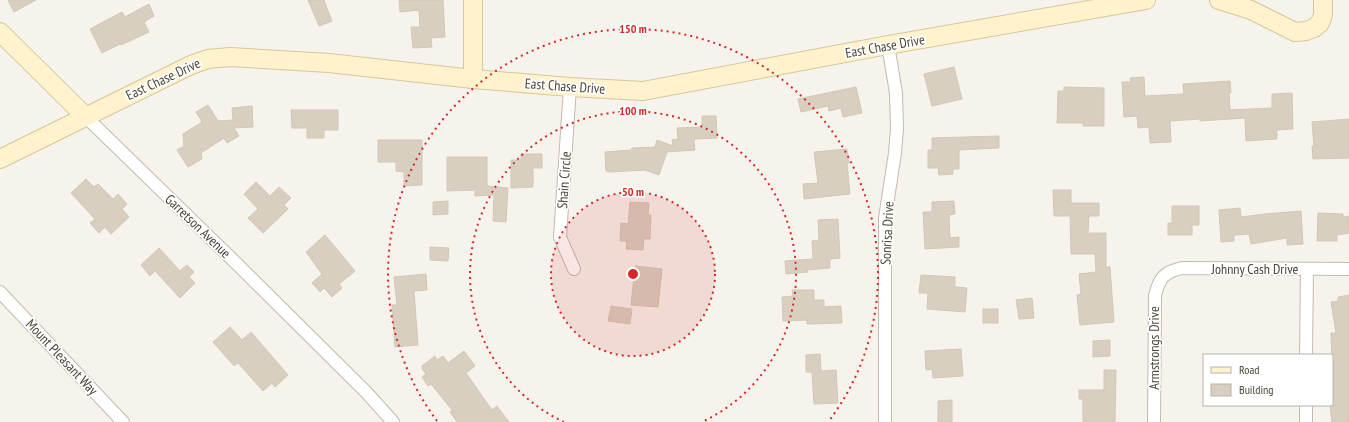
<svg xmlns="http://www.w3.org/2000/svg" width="1349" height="422" font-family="'PT Sans Narrow',sans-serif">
<rect width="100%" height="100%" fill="#f6f3ec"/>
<g fill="#d8cfc1" stroke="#d3c7b4">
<polygon points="8,0 36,0 14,12"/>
<polygon points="308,0 324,0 332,21 319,26"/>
<polygon points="399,0 443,0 445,37 431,38 432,47 413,48 411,27 420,27 419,10 400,12"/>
<polygon points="149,4 154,16 144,22 149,32 121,45 120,44 102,53 90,29 122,12 125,17"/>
<polygon points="954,67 962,99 932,106 924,74"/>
<polygon points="1144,77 1145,96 1184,94 1183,84 1230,81 1231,93 1229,93 1230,110 1272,108 1272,94 1292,93 1293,129 1277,130 1277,139 1246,141 1245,118 1200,121 1200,119 1170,121 1171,142 1150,143 1149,127 1138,128 1137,116 1124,117 1122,82 1131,82 1130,78"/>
<polygon points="856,87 862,113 843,117 841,108 829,111 828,106 801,112 798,99"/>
<polygon points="1064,87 1104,88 1104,126 1083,126 1083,123 1057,123 1058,91 1064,91"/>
<polygon points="208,105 218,121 233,120 232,108 252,106 253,127 234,128 239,136 227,143 224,138 201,153 202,159 188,167 177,150 184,146 183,134 202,122 196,112"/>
<polygon points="291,110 338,110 338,130 324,130 324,138 307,138 307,128 292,128"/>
<polygon points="702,116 716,116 717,138 694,139 695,150 667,152 659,175 645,170 610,172 606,171 605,152 631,150 632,148 655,147 657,140 673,146 672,140 678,139 677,128 702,127"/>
<polygon points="1349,119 1349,158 1313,159 1312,146 1314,146 1312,122"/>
<polygon points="999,136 999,148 959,150 959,169 953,169 953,174 939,175 938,168 928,168 928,150 932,150 932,138"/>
<polygon points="378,140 422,140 422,185 404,186 404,172 396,171 396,162 378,162"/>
<polygon points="847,149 849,163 847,163 850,194 804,199 803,184 818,183 814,152"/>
<polygon points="521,154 542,154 542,168 533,168 533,187 511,188 511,160 521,160"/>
<polygon points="447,157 487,157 487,186 508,188 506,222 493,221 494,195 475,196 475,190 447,191"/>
<polygon points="86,179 94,187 98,184 113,199 118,194 127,204 122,209 129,217 111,234 105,227 99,233 90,223 95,219 71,193"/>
<polygon points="256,182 270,196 279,187 291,198 284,205 288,209 263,233 248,218 258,209 244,194"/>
<polygon points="1053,190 1071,190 1071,203 1099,203 1099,216 1089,216 1088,233 1106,233 1106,267 1110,267 1114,322 1080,325 1077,295 1081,294 1079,274 1096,272 1095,254 1071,254 1070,216 1054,216"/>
<polygon points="448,201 448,214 433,215 433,202"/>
<polygon points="954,201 955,214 949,215 950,238 959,237 959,247 925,249 923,212 932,212 932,202"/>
<polygon points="630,202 649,203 648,215 651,215 650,239 644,239 643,250 626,249 627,241 620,241 621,223 628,224"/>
<polygon points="1172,206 1199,206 1199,225 1192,225 1192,235 1168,235 1168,223 1172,223"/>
<polygon points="1240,208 1241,217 1265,214 1301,211 1303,244 1287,245 1287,238 1251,244 1249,234 1234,235 1234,241 1221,242 1219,210"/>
<polygon points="1318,213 1343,214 1343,217 1349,216 1349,233 1337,235 1337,241 1317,241"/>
<polygon points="838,219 840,258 830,259 830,268 807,270 808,272 786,274 785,261 813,259 812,241 819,240 818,220"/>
<polygon points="325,235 355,271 339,284 342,288 332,297 324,288 320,292 312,283 322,274 306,252"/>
<polygon points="430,247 449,248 448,261 430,260"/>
<polygon points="159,248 180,271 187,265 194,272 189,277 195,283 180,298 155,271 150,276 141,265"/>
<polygon points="635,266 662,269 658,307 631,305"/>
<polygon points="426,274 427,290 414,291 418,345 395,347 392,305 397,305 394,277"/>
<polygon points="921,275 955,277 955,287 967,288 965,312 927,309 928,293 919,293"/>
<polygon points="792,290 814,290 814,300 824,300 824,307 841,306 842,323 807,324 807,320 783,321 782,297 793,296"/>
<polygon points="1349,295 1349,422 1332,422 1330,405 1332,405 1332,366 1331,333 1336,333 1331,302 1338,301 1338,297"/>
<polygon points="1032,298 1034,318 1019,319 1016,300"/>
<polygon points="611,306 632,309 630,324 608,321"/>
<rect x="983" y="309" width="15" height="14"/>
<polygon points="230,327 242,340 251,332 288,375 275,387 272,383 263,391 238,363 234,366 213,342"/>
<polygon points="1110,340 1110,356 1093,357 1093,341"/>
<polygon points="961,349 963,376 933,378 932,369 926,370 925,351"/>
<polygon points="464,351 475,366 466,373 492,410 497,406 509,422 457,422 450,412 452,410 431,384 428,386 422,377 426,374 422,369 422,366 435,356 437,360 443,356 448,363"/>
<polygon points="820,354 821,371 836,370 838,403 814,404 812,372 806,372 806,355"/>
<polygon points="1104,370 1116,370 1115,422 1083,422 1083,399 1079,399 1079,390 1104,390"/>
<polygon points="952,400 952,422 938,422 938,401"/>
</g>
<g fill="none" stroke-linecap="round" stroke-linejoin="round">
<defs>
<g id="street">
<polyline points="570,87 560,237 574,269"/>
<polyline points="85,116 239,266 367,393 393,422"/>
<polyline points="0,292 123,422"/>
<polyline points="1306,355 1307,269"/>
<polyline points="885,422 885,218 895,153 897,129 896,93 888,45"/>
<path d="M1154,422L1155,296C1159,278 1164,272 1182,268L1349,269"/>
<polyline points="1306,422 1306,405"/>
</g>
<g id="secondary">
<polyline points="1219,0 1251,10 1295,32 1306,31 1314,28 1320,23 1323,15 1323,0"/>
<polyline points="0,32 85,116"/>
<polyline points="473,79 473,0"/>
<polyline points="0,159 191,65 208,59 230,57 329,63 473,79 570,87 643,91 888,45 1146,0"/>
</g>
</defs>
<use href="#street" stroke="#c2bbae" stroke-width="14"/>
<use href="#secondary" stroke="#d6c79b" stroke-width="20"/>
<use href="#street" stroke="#fff" stroke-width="12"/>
<use href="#secondary" stroke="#fff3cd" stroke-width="18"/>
</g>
<circle cx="633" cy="274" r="82" fill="#d62828" fill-opacity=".12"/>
<g fill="none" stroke="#d62828" stroke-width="2" stroke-dasharray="2 4">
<circle cx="633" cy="274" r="82"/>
<path d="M564 422A163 163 0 1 1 702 422"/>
<path d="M437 421A245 245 0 1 1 829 421"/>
</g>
<g text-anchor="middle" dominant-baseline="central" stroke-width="3.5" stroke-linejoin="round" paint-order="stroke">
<g font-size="14" fill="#4b4439" stroke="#fff">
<text transform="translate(885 46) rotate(-10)">East Chase Drive</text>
<text transform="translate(163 79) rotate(-25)">East Chase Drive</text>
<text transform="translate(565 86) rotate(4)">East Chase Drive</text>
<text transform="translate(564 180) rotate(-86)">Shain Circle</text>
<text transform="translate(198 226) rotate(44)">Garretson Avenue</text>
<text transform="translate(887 233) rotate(-87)">Sonrisa Drive</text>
<text x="1255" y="269">Johnny Cash Drive</text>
<text transform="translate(1154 348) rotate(-90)">Armstrongs Drive</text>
<text transform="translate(62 357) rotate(47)">Mount Pleasant Way</text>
</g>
</g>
<circle cx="633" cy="274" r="6" fill="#d62828" stroke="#fff" stroke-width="2"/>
<g font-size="12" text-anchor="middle" font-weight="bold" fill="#d62828" stroke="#fff" stroke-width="3.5" stroke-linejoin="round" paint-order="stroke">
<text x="633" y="33">150 m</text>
<text x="633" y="115">100 m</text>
<text x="633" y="196">50 m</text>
</g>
<rect x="1203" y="354" width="130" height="52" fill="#ffffff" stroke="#b7b4b0"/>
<rect x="1211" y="367" width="20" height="6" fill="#fff3cd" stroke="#b7b4b0"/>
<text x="1239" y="374" font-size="12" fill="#4b4439">Road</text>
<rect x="1211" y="384" width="20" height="12" fill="#d8cfc1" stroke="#b7b4b0"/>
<text x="1239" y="394" font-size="12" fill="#4b4439">Building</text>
</svg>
